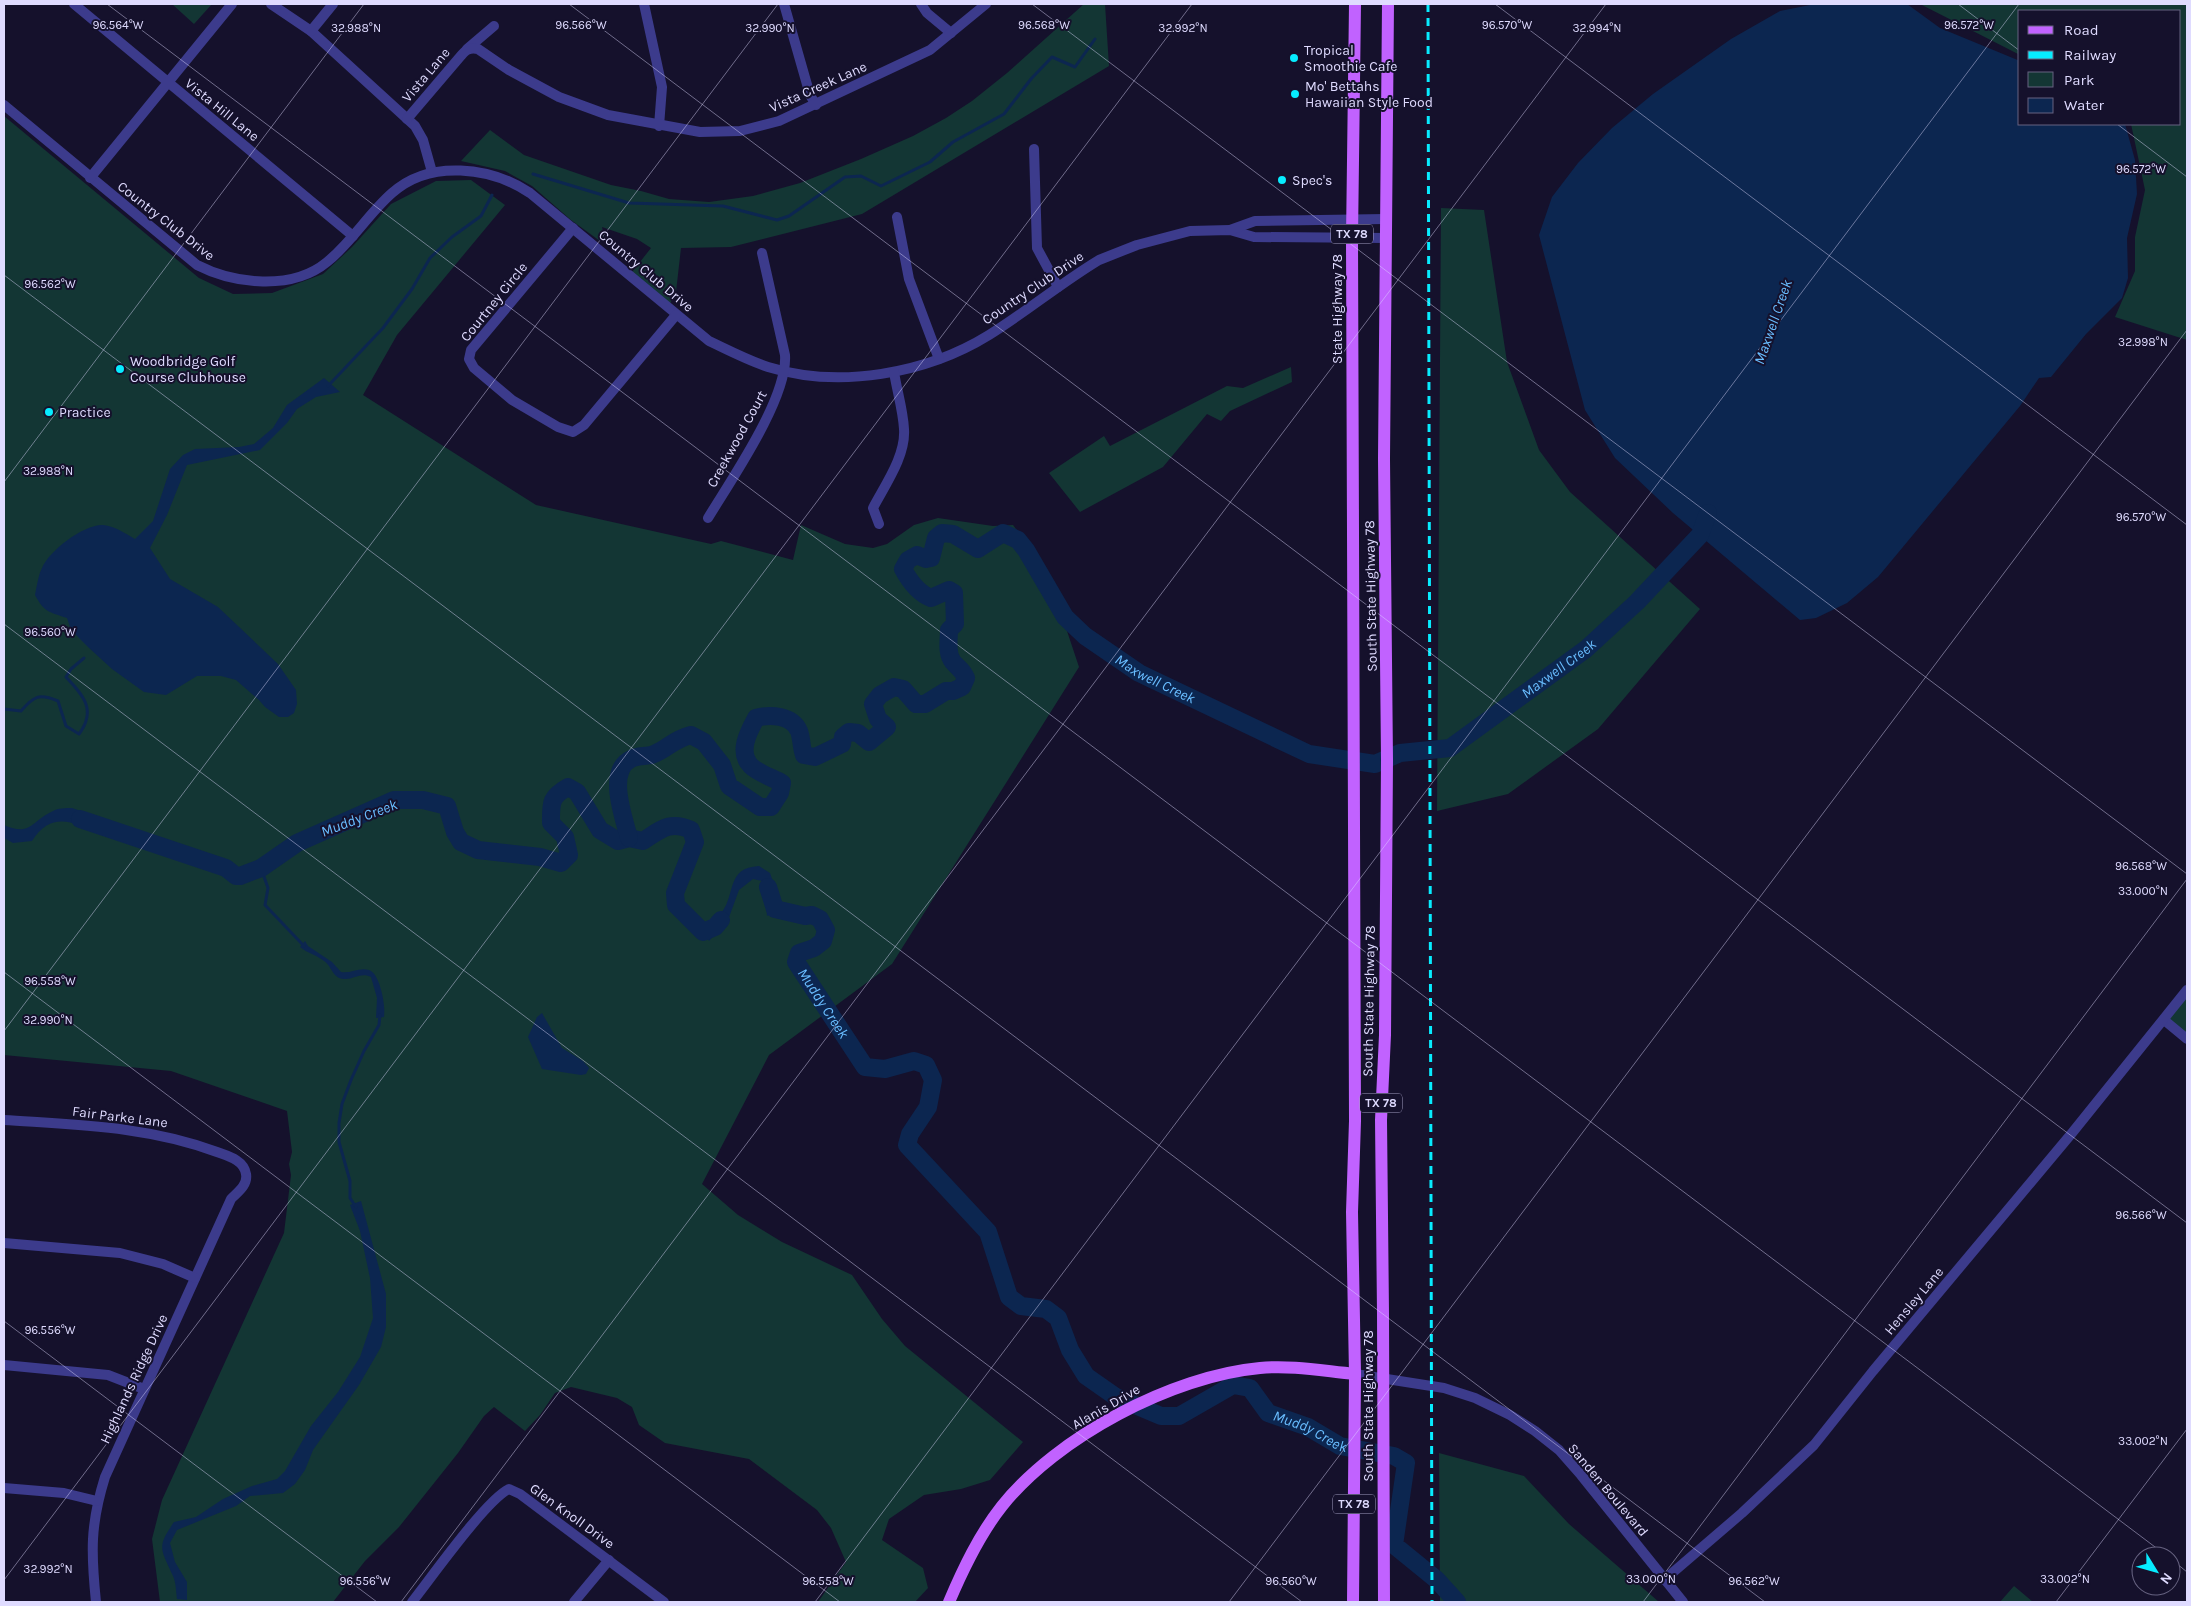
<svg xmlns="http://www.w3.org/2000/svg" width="2191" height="1606" font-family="Karla,sans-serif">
<rect width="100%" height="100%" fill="#15112c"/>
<g fill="#133634">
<polygon points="172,4 212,4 194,24"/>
<polygon points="1084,4 1105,4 1109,66 862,214 731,247 681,248 676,292 668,308 629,276 651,248 637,239 602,227 604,236 600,241 571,220 532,186 505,171 461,161 490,130 524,155 611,185 641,191 669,199 709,202 753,196 800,183 861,159 913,136 946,118 972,101 1007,73"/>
<polygon points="1920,4 2187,4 2187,340 2115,317 2135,271 2135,237 2145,190 2131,124 2180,124 2180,11 2020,11 2020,55"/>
<polygon points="4,116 199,278 233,294 272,293 323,274 352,247 391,204 436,181 471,180 505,205 397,335 363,395 536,505 711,544 721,541 793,560 801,525 845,544 873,548 887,544 914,525 938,518 993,526 1013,525 1047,571 1079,667 892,964 769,1055 702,1184 738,1215 782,1242 852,1275 882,1319 905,1346 1023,1442 990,1480 961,1489 924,1495 889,1519 882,1540 923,1568 928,1588 915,1602 818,1602 846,1562 831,1528 817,1510 749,1459 665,1443 639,1425 632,1407 617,1398 571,1387 555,1393 540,1415 525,1431 494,1407 484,1416 458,1453 399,1527 365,1561 333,1602 160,1602 152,1539 162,1500 284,1233 291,1175 289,1164 292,1152 287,1111 171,1071 4,1055"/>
<polygon points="1441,208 1484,210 1507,362 1539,450 1570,492 1700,609 1598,729 1508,794 1437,811"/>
<polygon points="1291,367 1292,382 1230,411 1221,421 1207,414 1163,467 1080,512 1049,473 1104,436 1110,446 1227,386 1243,388"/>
<polygon points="2187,990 2187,1039 2164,1020"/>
<polygon points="1439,1453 1524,1476 1569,1524 1659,1602 1440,1602"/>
<polygon points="2014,1586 2033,1602 2000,1602"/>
</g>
<g fill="#0c2650">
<polygon points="1815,4 1907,4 1940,28 2020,61 2020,124 2125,124 2135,160 2137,194 2127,238 2128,278 2122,298 2086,334 2051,377 2039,378 2020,406 1878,577 1847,603 1816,618 1800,620 1673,513 1615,458 1585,410 1539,235 1552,197 1578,163 1612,128 1653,94 1731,39 1780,11"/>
<path d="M324,378L340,392L316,397L297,409L287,423L260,450L187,465L167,515L150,548L170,579L218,607L278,664L296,690L297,704L294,713L288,717H279L265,707L259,700L236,680L221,676H197L166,695L144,692L112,669L88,647L71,630L67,618C49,612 44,612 35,595C37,586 38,576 42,568C49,551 84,524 103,525C115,526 126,534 135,539L153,521L170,469L183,455L195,449L239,447L254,444L273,428L287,405Z"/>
<path d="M72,808L105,819L99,832C72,822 51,811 32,841L13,843L4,838V825C31,837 31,821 53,811C58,808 66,808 72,808Z"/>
<path d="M759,866L770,873L781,905L767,916L765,890L762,881L753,879L739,890L728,920L709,941L703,932C709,926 717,919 722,912C736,893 726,868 759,866Z"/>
<path d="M305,941L308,946L332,962L341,972C350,974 359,967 369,970C380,973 386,1007 384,1017L376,1018L377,998L371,977C361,972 353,980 344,979C332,978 332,966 324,961C317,955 307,953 300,947Z"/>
<polygon points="542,1013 562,1048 583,1061 589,1068 586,1074 581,1075 542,1069 528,1037 537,1017"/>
<path d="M361,1201L386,1294V1327L381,1347L359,1385L313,1450L305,1470L295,1484L283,1493L250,1496L236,1506L177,1530L170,1543L175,1562L187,1582V1600L177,1599C176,1592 176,1582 173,1576C161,1549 156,1548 174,1522L196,1517L223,1499L252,1486L277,1479L285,1471L311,1426L338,1392L360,1357L373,1318L370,1278L360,1231L350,1205Z"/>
</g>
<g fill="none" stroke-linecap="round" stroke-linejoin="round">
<g stroke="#0c2650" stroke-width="3">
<polyline points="533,174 629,203 723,206 777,220 789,216 845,177 861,176 881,186 930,162 953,142 1004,114 1031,79 1052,57 1075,67 1095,39"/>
<polyline points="328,386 383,328 412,289 430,258 452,237 481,216 492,195"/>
<path d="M4,709L21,711C34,696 39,693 58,701L66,726L79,734C97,710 83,695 66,677L71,669L84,658"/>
<polyline points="261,868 268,888 265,905 304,946"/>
<polyline points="356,1207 350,1198 350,1181 339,1142 339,1123 342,1104 351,1080 364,1051 379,1025 380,1015"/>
</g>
<g stroke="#0c2650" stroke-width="18">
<path d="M80,819L226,868L236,876H240L261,868L297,843L394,800H423L447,806L455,832L461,842L478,850L540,857L561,863L569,855L565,837L551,823C551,803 550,797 568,787L577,792L600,830L618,841L629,838L643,841C660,830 670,820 691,830L695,842L675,893L676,905L703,932L715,927L721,920"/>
<path id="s1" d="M629,838C624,818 606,771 631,759C638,755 647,757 654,754C669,748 672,740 691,735L704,742L722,765L729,786L760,807H771L780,793L782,783C773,778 758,773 751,766C737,752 749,731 756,718C770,714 792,715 799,731C802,739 801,747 804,755L815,757L842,744L843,737L849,732L858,733L869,742L887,727L878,719L873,704L880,695L894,687L903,689L916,704H925L946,691H953L962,687L966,678C962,669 959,669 953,662C946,653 949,640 949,630L955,624L954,593L949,590L931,598C918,593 910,582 903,569L908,560L917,555L926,559L931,558L936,538L942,533L953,534L978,549L1003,533L1018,540L1026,550L1065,617L1085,636L1139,673L1309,754L1375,764L1400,753L1450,748L1586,649L1637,602L1700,535L1708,513"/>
<path id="s2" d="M768,887L775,909L805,916L812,915L820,919L826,930L823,941L814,948L799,953L796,962L865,1067L885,1069L914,1061L926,1065L933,1080L928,1107L910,1134L907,1145L988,1232L1009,1297L1021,1306L1046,1309L1058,1318L1070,1350L1086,1376L1116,1397L1161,1416H1179L1233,1385L1250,1388L1268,1413L1308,1427L1340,1446L1394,1456L1406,1463L1394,1545L1437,1580L1457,1602"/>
</g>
<g stroke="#3c3b8c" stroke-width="10">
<polyline points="74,4 353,236"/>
<polyline points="271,4 311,31 415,126 423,140 432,172"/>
<polyline points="644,4 662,87 659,126"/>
<polyline points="784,4 810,95 816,105"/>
<polyline points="921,4 927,13 951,33"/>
<polyline points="311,31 333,4"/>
<polyline points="467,49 494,26"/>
<path d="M4,105L197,265C234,284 292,291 327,262C352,242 368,214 392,193C430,159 491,167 530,193L709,341C728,350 747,360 768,367C839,389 926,374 989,335C1026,312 1061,283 1099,260L1137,245L1190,231L1230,230L1254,237L1385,238"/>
<path d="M407,119L459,58C465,51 468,47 478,49L509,70L559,97L608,115L700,132L740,131L779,121L930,50L986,4"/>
<polyline points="1034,149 1037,248 1058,287"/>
<polyline points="90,178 232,4"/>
<polyline points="897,217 909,279 939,359"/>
<polyline points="573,228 471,350 469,359 474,368 512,400 558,427 573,432 584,425 676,315"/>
<polyline points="1230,230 1255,221 1385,219"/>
<path d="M708,518C731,480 788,398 785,355L762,253"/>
<path d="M879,524L873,508C885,485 906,456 904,429C903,410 897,391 894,372"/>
<polyline points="2164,1020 2187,1039"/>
<path d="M4,1120C77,1125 148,1126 217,1152C228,1156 244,1160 246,1174C248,1185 238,1192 231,1199L105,1477C90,1525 91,1553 96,1602"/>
<polyline points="4,1243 120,1253 163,1264 195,1278"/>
<polyline points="4,1365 108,1375 144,1389"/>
<polyline points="1355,1374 1444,1388 1475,1398 1510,1415 1535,1431 1559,1450 1581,1475 1683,1602"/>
<polyline points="4,1488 64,1493 97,1501"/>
<polyline points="1664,1580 1742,1513 1814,1445 1873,1371 2072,1133 2187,990"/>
<path d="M412,1602C431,1578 486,1500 509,1489L520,1494L664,1602"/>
<polyline points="574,1602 609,1560"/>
</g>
<g stroke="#c162ff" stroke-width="12">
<path d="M949,1602C963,1569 979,1535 1002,1506C1057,1437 1172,1376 1260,1368C1292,1365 1323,1371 1355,1374"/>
<polyline points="1353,1602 1355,1374 1352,1212 1355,1121 1352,238 1355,4"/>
<polyline points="1384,1602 1383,1313 1381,1120 1385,1035 1387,760 1384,459 1388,4"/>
</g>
<polyline stroke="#07ecff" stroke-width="3" stroke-dasharray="8 6" stroke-linecap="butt" points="1428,4 1432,1602"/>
</g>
<path fill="none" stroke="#dfdbff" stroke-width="1" stroke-opacity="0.45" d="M107,4L2167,1556M569,4L2187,1223M1032,4L2187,874M1495,4L2187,525M1958,4L2020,51M2117,124L2187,177M4,275L1765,1602M4,482L364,4M4,624L1302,1602M4,972L840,1602M4,1031L778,4M4,1321L377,1602M2171,1559L2187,1572M4,1580L1192,4M401,1602L1606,4M815,1602L2019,4M1229,1602L2187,330M1643,1602L2187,879M2056,1602L2187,1429"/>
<g fill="#07ecff" stroke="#15112c" stroke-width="2">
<circle cx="1294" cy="58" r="5"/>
<circle cx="1295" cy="94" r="5"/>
<circle cx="1282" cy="180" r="5"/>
<circle cx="120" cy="369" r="5"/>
<circle cx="49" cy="412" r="5"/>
</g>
<g text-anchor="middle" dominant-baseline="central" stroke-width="4" stroke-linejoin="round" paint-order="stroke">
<g fill="#15112c" stroke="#a29ec0" stroke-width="1">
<rect x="1331" y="224.5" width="42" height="19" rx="4"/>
<rect x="1360" y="1093.5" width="42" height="19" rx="4"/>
<rect x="1333" y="1494.5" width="42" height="19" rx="4"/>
</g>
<g font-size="12" font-weight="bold" fill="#dfdbff">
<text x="1352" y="234">TX 78</text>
<text x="1381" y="1103">TX 78</text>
<text x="1354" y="1504">TX 78</text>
</g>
<g font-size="14" fill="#dfdbff" stroke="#15112c" text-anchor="start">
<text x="1304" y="50">Tropical<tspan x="1304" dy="16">Smoothie Cafe</tspan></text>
<text x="1305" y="86">Mo' Bettahs<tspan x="1305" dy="16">Hawaiian Style Food</tspan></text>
<text x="1292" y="180">Spec's</text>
<text x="130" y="361">Woodbridge Golf<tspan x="130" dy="16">Course Clubhouse</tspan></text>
<text x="59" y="412">Practice</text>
</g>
<g font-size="14" fill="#dfdbff" stroke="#15112c">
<text transform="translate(426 75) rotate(-50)">Vista Lane</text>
<text transform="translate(818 87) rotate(-24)">Vista Creek Lane</text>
<text transform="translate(222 110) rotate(39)">Vista Hill Lane</text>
<text transform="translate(166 221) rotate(38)">Country Club Drive</text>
<text transform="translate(646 271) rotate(40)">Country Club Drive</text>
<text transform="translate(1033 288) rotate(-34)">Country Club Drive</text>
<text transform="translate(494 302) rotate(-51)">Courtney Circle</text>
<text transform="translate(1337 309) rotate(-90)">State Highway 78</text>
<text transform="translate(737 439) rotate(-61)">Creekwood Court</text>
<text transform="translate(1371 596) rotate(-91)">South State Highway 78</text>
<text transform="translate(1369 1001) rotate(-89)">South State Highway 78</text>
<text transform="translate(120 1117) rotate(7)">Fair Parke Lane</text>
<text transform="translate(1914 1301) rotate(-50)">Hensley Lane</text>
<text transform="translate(134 1379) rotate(-65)">Highlands Ridge Drive</text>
<text transform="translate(1368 1406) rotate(-90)">South State Highway 78</text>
<text transform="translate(1106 1407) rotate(-30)">Alanis Drive</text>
<text transform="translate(1608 1490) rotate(50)">Sanden Boulevard</text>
<text transform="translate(572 1516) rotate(36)">Glen Knoll Drive</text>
</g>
<g font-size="15" font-style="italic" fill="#69bdff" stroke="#15112c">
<text transform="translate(1773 322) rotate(-71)">Maxwell Creek</text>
<text stroke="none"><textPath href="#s1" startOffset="1661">Maxwell Creek</textPath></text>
<text stroke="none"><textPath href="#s1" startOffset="1211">Maxwell Creek</textPath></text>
<text transform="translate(359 818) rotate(-21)">Muddy Creek</text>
<text stroke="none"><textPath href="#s2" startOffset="180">Muddy Creek</textPath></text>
<text stroke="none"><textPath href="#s2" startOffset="974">Muddy Creek</textPath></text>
</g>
</g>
<g font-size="12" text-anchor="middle" fill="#dfdbff" stroke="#15112c" stroke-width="4" stroke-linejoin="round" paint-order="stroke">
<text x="581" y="29">96.566°W</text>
<text x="1044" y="29">96.568°W</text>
<text x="1969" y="29">96.572°W</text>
<text x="118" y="29">96.564°W</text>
<text x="1507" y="29">96.570°W</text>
<text x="356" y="32">32.988°N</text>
<text x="770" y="32">32.990°N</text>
<text x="1183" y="32">32.992°N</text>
<text x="1597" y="32">32.994°N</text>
<text x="2141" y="173">96.572°W</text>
<text x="50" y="288">96.562°W</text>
<text x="2143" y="346">32.998°N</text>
<text x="48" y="475">32.988°N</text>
<text x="2141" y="521">96.570°W</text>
<text x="50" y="636">96.560°W</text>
<text x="2141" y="870">96.568°W</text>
<text x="2143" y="895">33.000°N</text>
<text x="50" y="985">96.558°W</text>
<text x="48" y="1024">32.990°N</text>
<text x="2141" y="1219">96.566°W</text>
<text x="50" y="1334">96.556°W</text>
<text x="2143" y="1445">33.002°N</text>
<text x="48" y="1573">32.992°N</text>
<text x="1651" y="1583">33.000°N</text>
<text x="2065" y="1583">33.002°N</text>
<text x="365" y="1585">96.556°W</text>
<text x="828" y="1585">96.558°W</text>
<text x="1291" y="1585">96.560°W</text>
<text x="1754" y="1585">96.562°W</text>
</g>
<rect width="2191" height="1606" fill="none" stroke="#dfdbff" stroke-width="10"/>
<rect x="2018" y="10" width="162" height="115" fill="#15112c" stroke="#666280"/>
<rect x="2028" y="26" width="25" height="8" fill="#c162ff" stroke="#666280"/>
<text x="2064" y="35" font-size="15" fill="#dfdbff">Road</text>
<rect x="2028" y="51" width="25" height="8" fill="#07ecff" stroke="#666280"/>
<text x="2064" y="60" font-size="15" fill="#dfdbff">Railway</text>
<rect x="2028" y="72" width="25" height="15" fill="#133634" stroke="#666280"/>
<text x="2064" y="85" font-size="15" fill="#dfdbff">Park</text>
<rect x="2028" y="98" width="25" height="15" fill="#0c2650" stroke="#666280"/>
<text x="2064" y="110" font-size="15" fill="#dfdbff">Water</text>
<g transform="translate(2156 1571) rotate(127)"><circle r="24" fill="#15112c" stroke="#666280"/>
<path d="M0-4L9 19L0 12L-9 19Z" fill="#07ecff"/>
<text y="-8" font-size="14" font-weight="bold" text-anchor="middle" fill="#dfdbff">N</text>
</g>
</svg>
